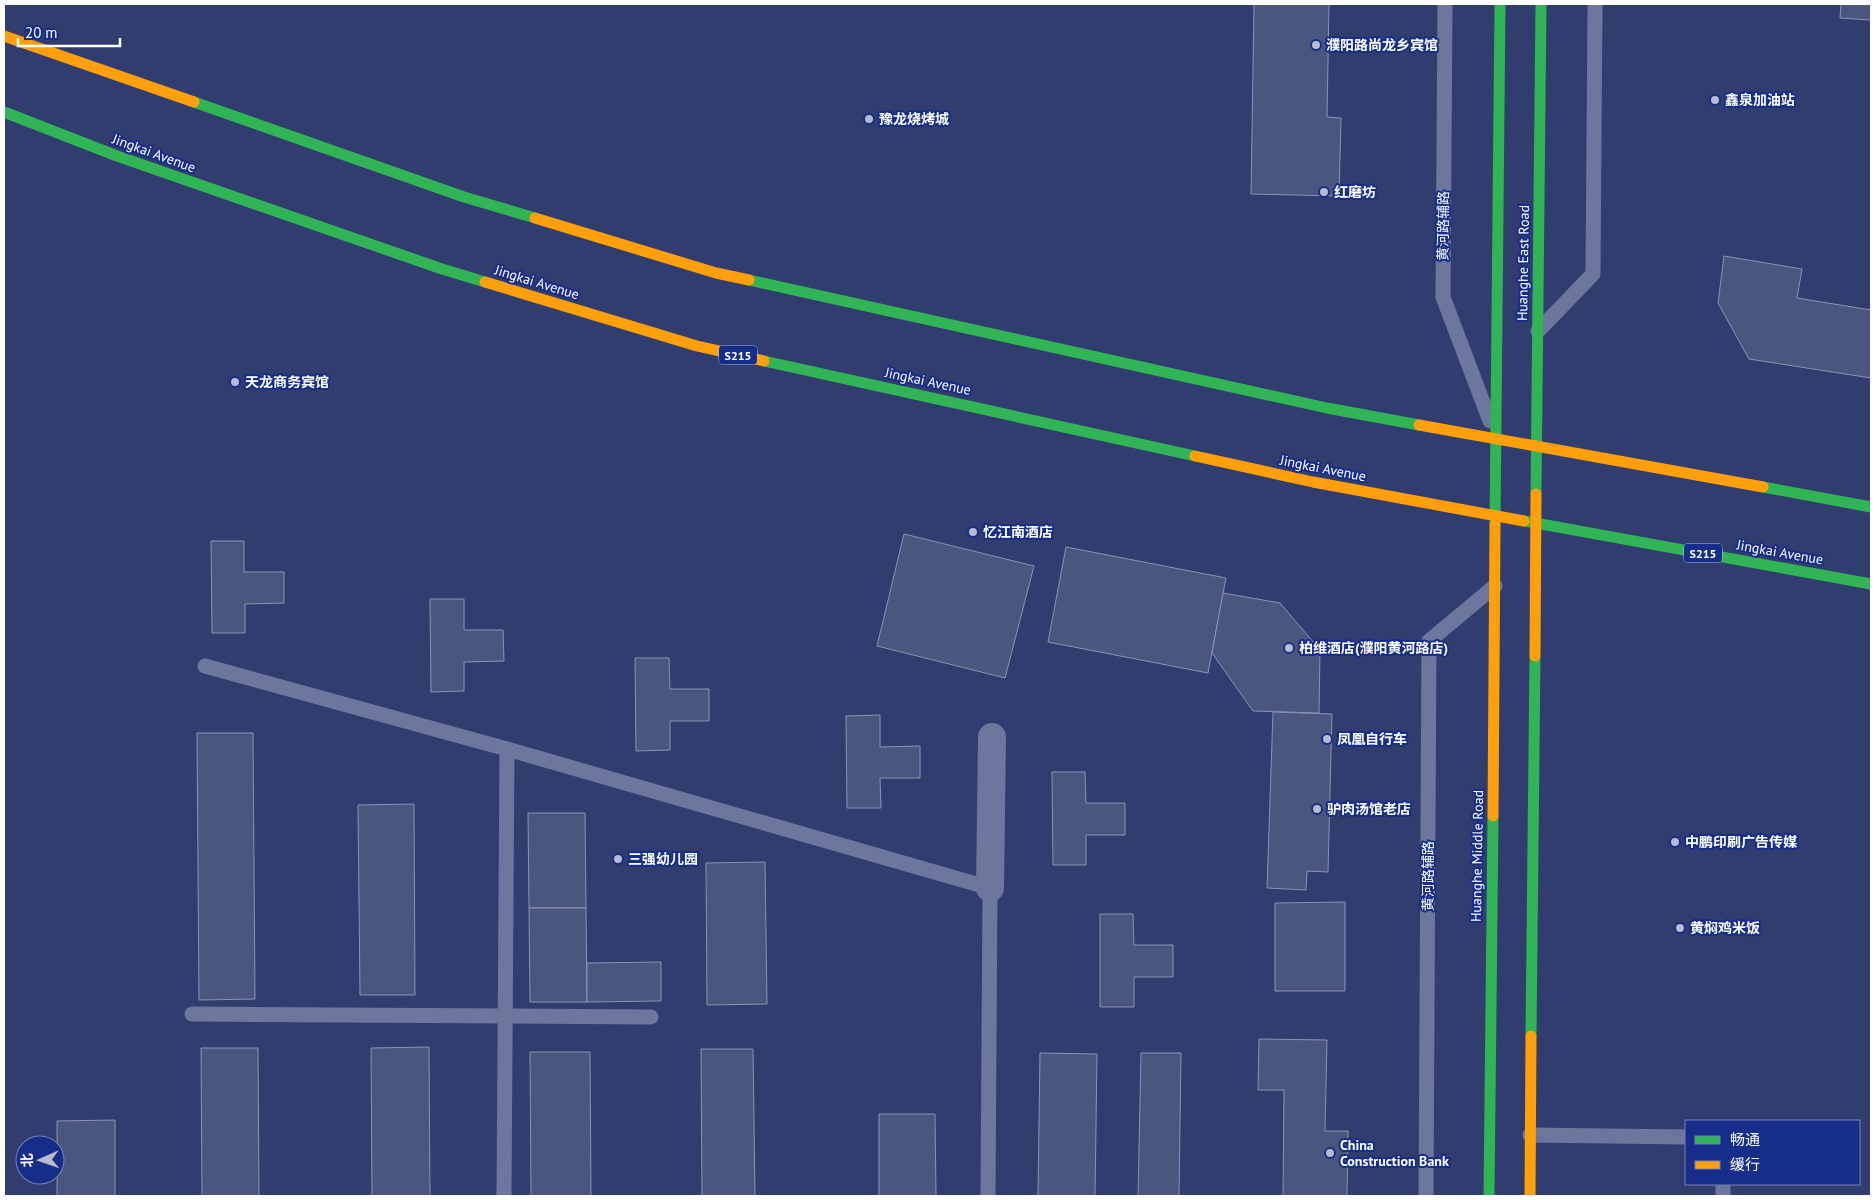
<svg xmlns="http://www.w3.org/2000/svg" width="1875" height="1200" font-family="'PT Sans','Noto Sans SC',sans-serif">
<rect width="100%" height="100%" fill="#313d6f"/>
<g fill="#4b567e" stroke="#8c93b2">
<polygon points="1254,4 1329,4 1327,117 1341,118 1339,196 1251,194"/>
<polygon points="1841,4 1871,4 1871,20 1840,18"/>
<polygon points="1724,256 1802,269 1797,298 1871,310 1871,378 1749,359 1718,303"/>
<polygon points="904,534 1034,566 1005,678 877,646"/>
<polygon points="211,541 244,541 244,572 284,572 284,603 245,604 245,633 212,633"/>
<polygon points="1066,547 1226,578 1208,673 1048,642"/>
<polygon points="1223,593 1280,603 1320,650 1319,713 1253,711 1212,653"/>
<polygon points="430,599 464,599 464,630 503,630 504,661 464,662 464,691 431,692"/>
<polygon points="635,658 669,658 670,689 709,689 709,721 670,721 670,750 636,751"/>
<polygon points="1273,712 1332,714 1328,872 1307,871 1306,890 1267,888"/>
<polygon points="880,715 880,747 920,746 920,778 880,778 881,808 847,808 846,716"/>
<polygon points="197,733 253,733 255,999 199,1000"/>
<polygon points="1052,772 1085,772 1086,803 1125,803 1125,835 1086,835 1086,865 1053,865"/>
<polygon points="414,804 415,995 360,995 358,805"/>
<polygon points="528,813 585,813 586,908 529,908"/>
<polygon points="765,862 767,1004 707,1005 706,863"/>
<polygon points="1345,902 1345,991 1275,991 1275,903"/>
<polygon points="529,908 586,908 587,1002 530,1002"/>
<polygon points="1100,914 1133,914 1134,945 1173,945 1173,977 1134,977 1134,1007 1100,1007"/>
<polygon points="661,962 661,1001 587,1002 587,963"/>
<polygon points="1259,1039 1327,1040 1325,1131 1348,1131 1347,1196 1283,1196 1284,1090 1258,1090"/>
<polygon points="429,1047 430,1196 372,1196 371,1048"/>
<polygon points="201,1048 258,1048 259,1196 202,1196"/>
<polygon points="701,1049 753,1049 755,1196 702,1196"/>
<polygon points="530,1052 590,1052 591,1196 531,1196"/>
<polygon points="1040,1053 1097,1054 1095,1196 1038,1196"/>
<polygon points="1141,1053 1181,1053 1179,1196 1138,1196"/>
<polygon points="879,1114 935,1114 936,1196 879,1196"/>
<polygon points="115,1120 115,1196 57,1196 57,1121"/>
</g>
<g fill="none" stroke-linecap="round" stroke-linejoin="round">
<g stroke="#6d779d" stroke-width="15">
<polyline points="1445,4 1443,297 1490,421"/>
<polyline points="1538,331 1593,274 1595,4"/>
<polyline points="205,666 507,749 990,888 988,1196"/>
<polyline points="192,1014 651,1017"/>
<polyline points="1530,1135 1686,1137"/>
<polyline points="504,1196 507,749"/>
<polyline points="1426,1196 1429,641 1495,586"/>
<polyline points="1723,1196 1723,1184"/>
</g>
<polyline stroke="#6d779d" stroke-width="28" points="990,888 992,737"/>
<g stroke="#30b455" stroke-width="11">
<polyline points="194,102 464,197 535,218"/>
<polyline points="4,112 117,156 442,269 485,282"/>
<polyline points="749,280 1327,408 1419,425"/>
<polyline points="764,361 1195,456"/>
<polyline points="1763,487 1871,507"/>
<polyline points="1536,494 1541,4"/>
<polyline points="1524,521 1871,584"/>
<polyline points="1495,525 1500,4"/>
<polyline points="1531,1036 1535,656"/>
<polyline points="1489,1196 1493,816"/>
</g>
<g stroke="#ff9f0a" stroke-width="11">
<polyline points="4,36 194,102"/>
<polyline points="535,218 716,273 749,280"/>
<polyline points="485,282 697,346 764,361"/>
<polyline points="1419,425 1763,487"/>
<polyline points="1195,456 1313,482 1524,521"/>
<polyline points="1535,656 1536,494"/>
<polyline points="1493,816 1495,525"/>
<polyline points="1530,1196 1531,1036"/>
</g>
</g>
<g fill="#b7bbcd" stroke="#162e8a" stroke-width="2">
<circle cx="1316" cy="45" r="5"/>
<circle cx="1715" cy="100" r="5"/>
<circle cx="869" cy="119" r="5"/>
<circle cx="1324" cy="192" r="5"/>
<circle cx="235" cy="382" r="5"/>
<circle cx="973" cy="532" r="5"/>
<circle cx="1289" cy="648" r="5"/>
<circle cx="1327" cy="739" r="5"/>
<circle cx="1317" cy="809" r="5"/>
<circle cx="1675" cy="842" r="5"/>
<circle cx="618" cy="859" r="5"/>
<circle cx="1680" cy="928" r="5"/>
<circle cx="1330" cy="1153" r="5"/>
</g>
<g text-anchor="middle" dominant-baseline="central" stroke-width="4" stroke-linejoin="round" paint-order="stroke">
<g fill="#162e8a" stroke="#b9c0dc" stroke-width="1">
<rect x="719" y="345.5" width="38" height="19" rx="4"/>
<rect x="1684" y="543.5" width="38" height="19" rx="4"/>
</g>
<g font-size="12" font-weight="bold" fill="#fff">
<text x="738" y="355">S215</text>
<text x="1703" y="553">S215</text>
</g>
<g font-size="14" font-weight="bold" fill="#fff" stroke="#162e8a" text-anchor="start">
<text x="1326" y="45">濮阳路尚龙乡宾馆</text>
<text x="1725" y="100">鑫泉加油站</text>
<text x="879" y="119">豫龙烧烤城</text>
<text x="1334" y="192">红磨坊</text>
<text x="245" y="382">天龙商务宾馆</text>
<text x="983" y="532">忆江南酒店</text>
<text x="1299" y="648">柏维酒店(濮阳黄河路店)</text>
<text x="1337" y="739">凤凰自行车</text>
<text x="1327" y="809">驴肉汤馆老店</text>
<text x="1685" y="842">中鹏印刷广告传媒</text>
<text x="628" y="859">三强幼儿园</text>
<text x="1690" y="928">黄焖鸡米饭</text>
<text x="1340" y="1145">China<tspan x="1340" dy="16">Construction Bank</tspan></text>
</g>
<g font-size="14" fill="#fff" stroke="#162e8a">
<text transform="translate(154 153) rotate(20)">Jingkai Avenue</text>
<text transform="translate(1443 226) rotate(-89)">黄河路辅路</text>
<text transform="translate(1523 263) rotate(-89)">Huanghe East Road</text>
<text transform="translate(537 282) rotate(17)">Jingkai Avenue</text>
<text transform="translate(928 381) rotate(12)">Jingkai Avenue</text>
<text transform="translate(1323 468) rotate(11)">Jingkai Avenue</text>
<text transform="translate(1780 552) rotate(10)">Jingkai Avenue</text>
<text transform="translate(1477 856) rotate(-89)">Huanghe Middle Road</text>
<text transform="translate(1428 876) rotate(-90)">黄河路辅路</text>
</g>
</g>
<rect width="1875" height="1200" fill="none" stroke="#ffffff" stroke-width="10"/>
<rect x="1685" y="1120" width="175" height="65" fill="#162e8a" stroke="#7382b9"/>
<rect x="1695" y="1136" width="25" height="8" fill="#30b455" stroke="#7382b9"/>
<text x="1730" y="1145" font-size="15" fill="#ffffff">畅通</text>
<rect x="1695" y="1161" width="25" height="8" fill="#ff9f0a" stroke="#7382b9"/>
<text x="1730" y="1170" font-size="15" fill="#ffffff">缓行</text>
<g transform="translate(40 1160) rotate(268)"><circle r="24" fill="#162e8a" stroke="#7382b9"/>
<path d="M0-4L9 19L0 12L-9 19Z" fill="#b7bbcd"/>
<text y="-8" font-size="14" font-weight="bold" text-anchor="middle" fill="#ffffff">北</text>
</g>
<path d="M18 38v8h102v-8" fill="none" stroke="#ffffff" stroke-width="2.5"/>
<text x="25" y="38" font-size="15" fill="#ffffff" stroke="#162e8a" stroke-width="4" paint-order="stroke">20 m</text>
</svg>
